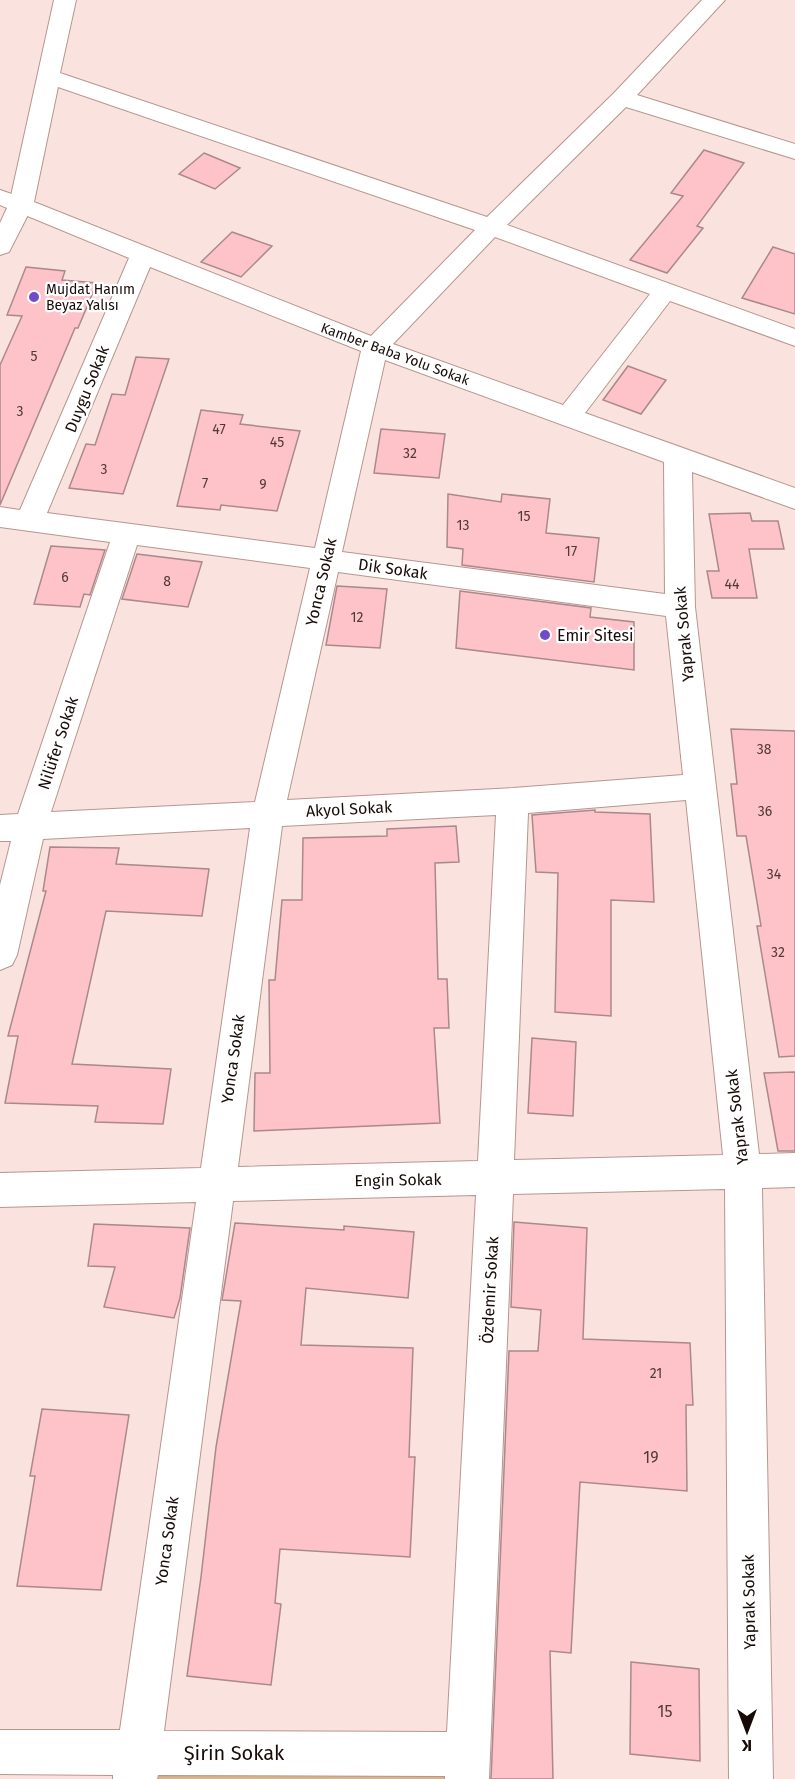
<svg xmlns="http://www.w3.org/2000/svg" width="795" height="1779" font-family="'Fira Sans',sans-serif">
<rect width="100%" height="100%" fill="#fae3df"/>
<polygon fill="#d3b593" points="444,1761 444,1779 149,1779 150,1765"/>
<g fill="#fec3c9" stroke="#ab888c" stroke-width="1.5">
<polygon points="704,150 744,163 697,226 703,228 667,273 630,260 683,196 671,193"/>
<polygon points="204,153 240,168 215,189 179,174"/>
<polygon points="232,232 272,246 241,277 201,262"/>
<polygon points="773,247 795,254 795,314 742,298"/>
<polygon points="26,267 65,271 62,280 97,283 78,328 75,328 0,505 0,365 22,316 7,315"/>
<polygon points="136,357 169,359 123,494 69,488 86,444 95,445 112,394 125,395"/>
<polygon points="628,366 666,380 641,414 603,400"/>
<polygon points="201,410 243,415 240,424 300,431 277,511 221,505 220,510 177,506"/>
<polygon points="381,429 445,434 439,478 374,473"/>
<polygon points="448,494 501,502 502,494 550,499 546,533 599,538 594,582 462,565 463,549 447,547"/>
<polygon points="750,513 752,521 778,521 784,549 749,549 757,598 712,598 707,571 719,571 709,514"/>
<polygon points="51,546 105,550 90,595 84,594 80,607 34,604"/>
<polygon points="137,554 202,562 188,607 122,599"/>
<polygon points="337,586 387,589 380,648 326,645"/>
<polygon points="460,591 591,608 590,617 634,622 634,670 456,648"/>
<polygon points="731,729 795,731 795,1056 779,1057 757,926 761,926 746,836 737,836 731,784 737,784"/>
<polygon points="595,810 595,812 650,814 654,902 611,900 611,1016 555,1012 558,873 536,872 532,815"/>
<polygon points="456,826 459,862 435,863 438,979 447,979 449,1028 434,1028 440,1123 254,1131 255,1073 270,1073 269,980 275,980 282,900 302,900 303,838 387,836 387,829"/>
<polygon points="50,847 119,848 116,864 209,869 202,916 106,911 72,1064 171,1069 163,1124 95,1122 98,1106 5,1103 18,1036 8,1036 46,891 43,891"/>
<polygon points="532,1038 576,1042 573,1116 528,1113"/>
<polygon points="795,1072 795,1151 778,1151 764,1073"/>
<polygon points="514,1222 587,1228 583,1339 690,1343 693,1405 686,1405 687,1491 580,1482 571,1653 550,1651 553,1779 491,1779 509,1351 538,1351 541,1310 511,1307"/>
<polygon points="235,1223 344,1230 344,1226 414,1232 408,1298 306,1288 301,1345 413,1348 409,1457 415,1457 410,1557 280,1549 275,1603 281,1604 271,1685 187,1676 201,1577 216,1447 241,1301 222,1300"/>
<polygon points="94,1224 190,1228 180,1298 174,1318 104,1307 115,1267 88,1266"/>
<polygon points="42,1409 129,1415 101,1590 17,1586 35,1476 30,1476"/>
<polygon points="631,1662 699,1669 700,1761 630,1754"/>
</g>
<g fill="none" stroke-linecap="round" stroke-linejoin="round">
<defs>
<path id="minor" d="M54,0H76L60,73L487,217L614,93L702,0H725L637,95L795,144V159L626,107L507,225L795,329V346L670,301L585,413L795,488V509L692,472L695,607L759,1154L795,1153V1187L762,1188L773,1779H729L725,1189L513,1194L489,1779H445V1776L158,1775L157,1779H113V1775L0,1774V1730H120L196,1202L0,1207V1173L201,1168L250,828L43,839L17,955L12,965L0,970V885L11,841H0V815L18,814L110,542L0,527V507L20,510L129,258L13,210L9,205ZM58,87L475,230L371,336L34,202ZM495,237L650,294L563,405L393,344ZM150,267L361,351L315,548L47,513ZM385,360L664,462L665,594L342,552ZM137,545L310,568L255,802L51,812ZM338,572L666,616L683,775L513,788L287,800ZM686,800L723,1155L514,1160L528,813ZM496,815L478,1161L238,1167L282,826ZM476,1195L447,1732L164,1731L233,1201Z"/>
<polygon id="tertiary" points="0,190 29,200 33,205 9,252 0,255 0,223 7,208 0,205"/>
</defs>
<use href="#minor" stroke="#b8958e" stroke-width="2"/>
<use href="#tertiary" stroke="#b8958e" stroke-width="2"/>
<use href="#minor" fill="#fff" fill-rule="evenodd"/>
<use href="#tertiary" fill="#fff" fill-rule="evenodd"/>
</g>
<g fill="#714cc5" stroke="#fff" stroke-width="2">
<circle cx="34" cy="297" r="6"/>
<circle cx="545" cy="635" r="6"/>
</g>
<g text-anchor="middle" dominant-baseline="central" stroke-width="4.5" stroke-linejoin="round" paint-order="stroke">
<g font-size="14" fill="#170b08" stroke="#fff" text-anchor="start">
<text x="46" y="289">Mujdat Hanım<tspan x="46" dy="16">Beyaz Yalısı</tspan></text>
</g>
<g font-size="14" fill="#170b08" stroke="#fff">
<text transform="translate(395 354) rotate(20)">Kamber Baba Yolu Sokak</text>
</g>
<g font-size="14" fill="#513938">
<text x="34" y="356">5</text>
<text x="20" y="411">3</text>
<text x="219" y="429">47</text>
<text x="277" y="442">45</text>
<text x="410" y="453">32</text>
<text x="104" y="469">3</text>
<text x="205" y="483">7</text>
<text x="263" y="484">9</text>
<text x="524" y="516">15</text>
<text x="463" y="525">13</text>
<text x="571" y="551">17</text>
<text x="65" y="577">6</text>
<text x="167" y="581">8</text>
<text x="732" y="584">44</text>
<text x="357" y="617">12</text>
<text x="764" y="749">38</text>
<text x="765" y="811">36</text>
<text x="774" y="874">34</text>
<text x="778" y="952">32</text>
<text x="656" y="1373">21</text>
</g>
<g font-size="16" fill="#170b08" stroke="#fff">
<text transform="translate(87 389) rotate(-68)">Duygu Sokak</text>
<text transform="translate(393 569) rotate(8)">Dik Sokak</text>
<text transform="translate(321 582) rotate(-77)">Yonca Sokak</text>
<text transform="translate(684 634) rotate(-95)">Yaprak Sokak</text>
<text transform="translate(58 743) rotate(-72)">Nilüfer Sokak</text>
<text transform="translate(349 809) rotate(-3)">Akyol Sokak</text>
<text transform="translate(233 1059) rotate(-82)">Yonca Sokak</text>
<text transform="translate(737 1117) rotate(-97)">Yaprak Sokak</text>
<text transform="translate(398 1180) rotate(-1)">Engin Sokak</text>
<text transform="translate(490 1290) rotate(-87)">Özdemir Sokak</text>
<text transform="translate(167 1541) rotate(-82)">Yonca Sokak</text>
<text transform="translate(749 1602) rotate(-91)">Yaprak Sokak</text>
</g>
<g font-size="16" fill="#170b08" stroke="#fff" text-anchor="start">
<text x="557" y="635">Emir Sitesi</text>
</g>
<g font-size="16" fill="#513938">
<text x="651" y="1457">19</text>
<text x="665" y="1711">15</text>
</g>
<g font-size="20" fill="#170b08" stroke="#fff">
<text x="234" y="1753">Şirin Sokak</text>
</g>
</g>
<g transform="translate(747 1731) rotate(180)" stroke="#ffffff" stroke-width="4.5" paint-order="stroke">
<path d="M0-4.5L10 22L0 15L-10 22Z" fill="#170b08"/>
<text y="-9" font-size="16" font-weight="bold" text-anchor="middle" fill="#170b08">K</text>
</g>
</svg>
